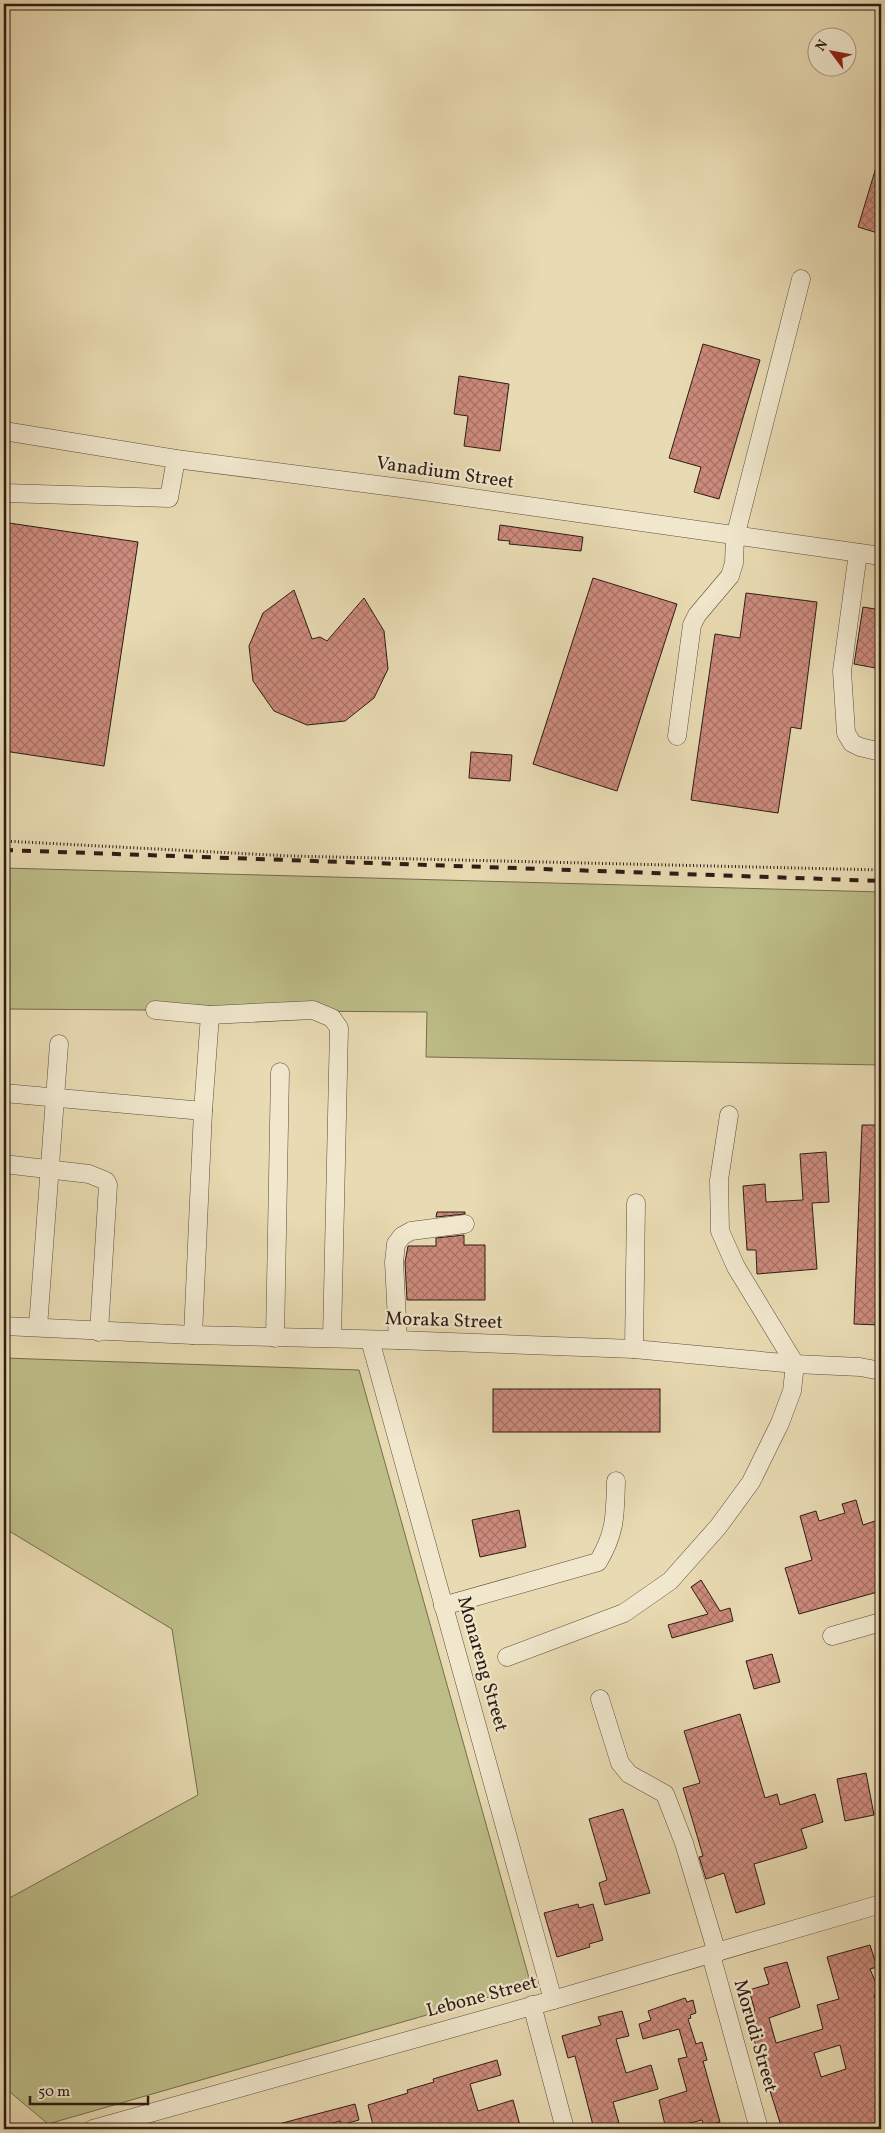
<svg xmlns="http://www.w3.org/2000/svg" width="885" height="2133" font-family="Vollkorn,serif">
<defs>
<pattern id="building-cross-hatch" width="8" height="8" patternUnits="userSpaceOnUse" patternTransform="scale(1.25)"><rect width="8" height="8" fill="#cd8b7d"/><path d="M0 0l8 8M0 8l8-8" fill="none" stroke="#a77165"/></pattern>
</defs>
<rect width="100%" height="100%" fill="#e8dab2"/>
<filter id="stains"><feTurbulence type="fractalNoise" baseFrequency=".004" numOctaves="4"/><feColorMatrix values="0 0 0 0 .2 0 0 0 0 .09 0 0 0 0 .02 0 0 0 .5 -.17"/></filter>
<radialGradient id="worn" r=".72"><stop offset=".6" stop-color="#630" stop-opacity="0"/><stop offset="1" stop-color="#630" stop-opacity=".3"/></radialGradient>
<g fill="#bdbd88" stroke="#756c4e">
<polygon points="4,868 881,892 881,1065 426,1057 427,1012 4,1009"/>
<polygon points="4,1358 359,1370 531,1985 48,2124 4,2087 4,1901 198,1795 172,1629 4,1528"/>
</g>
<g fill="url(#building-cross-hatch)" stroke="#2d1c15" fill-rule="evenodd">
<polygon points="878,161 881,161 881,234 858,227"/>
<polygon points="703,344 760,360 719,499 694,492 701,467 669,458"/>
<polygon points="459,376 509,384 500,451 464,446 468,416 454,414"/>
<polygon points="9,523 138,542 104,766 4,751 4,559"/>
<polygon points="500,525 583,537 581,551 509,544 510,541 498,540"/>
<polygon points="593,578 677,604 617,791 533,764"/>
<polygon points="294,590 312,639 320,637 327,641 364,598 384,631 388,669 374,698 345,721 307,725 274,711 253,681 249,646 263,613"/>
<polygon points="746,593 817,602 801,729 791,727 778,813 691,800 715,634 740,638"/>
<polygon points="863,607 881,610 881,669 854,664"/>
<polygon points="471,752 512,755 510,781 469,778"/>
<polygon points="862,1125 881,1125 880,1325 854,1324"/>
<polygon points="826,1152 829,1202 812,1203 817,1269 757,1274 756,1250 747,1250 743,1186 765,1184 766,1202 803,1200 800,1154"/>
<polygon points="437,1212 465,1212 465,1214 436,1217"/>
<polygon points="464,1235 464,1245 485,1245 485,1300 407,1300 405,1262 408,1246 436,1246 436,1238"/>
<rect x="493" y="1389" width="167" height="43"/>
<polygon points="856,1500 863,1525 881,1519 881,1591 799,1614 785,1568 812,1560 800,1516 816,1511 819,1521 845,1513 842,1504"/>
<polygon points="519,1510 526,1547 480,1557 472,1520"/>
<polygon points="701,1580 720,1611 730,1608 733,1621 672,1638 668,1625 708,1614 691,1587"/>
<polygon points="772,1654 780,1682 754,1689 746,1661"/>
<polygon points="740,1714 765,1798 777,1794 780,1805 815,1794 823,1822 801,1829 807,1848 754,1864 765,1904 736,1913 724,1873 706,1879 699,1857 703,1856 683,1788 700,1783 684,1731"/>
<polygon points="866,1773 874,1815 845,1821 837,1779"/>
<polygon points="623,1809 650,1893 605,1905 599,1883 607,1880 589,1819"/>
<polygon points="578,1904 579,1908 593,1904 603,1940 589,1944 590,1947 557,1957 544,1913"/>
<path d="M870,1945L877,1967L870,1969L880,1993L874,1995L881,2015V2123L876,2124L878,2129H782L746,2014L755,2011L749,1990L769,1984L764,1968L787,1962L800,2007L769,2018L776,2043L823,2029L817,2005L839,1999L827,1957ZM840,2045L846,2069L821,2077L814,2053Z"/>
<polygon points="685,1998 687,2002 693,2000 696,2013 690,2015 691,2018 688,2019 696,2044 702,2042 707,2060 703,2061 720,2122 704,2126 702,2120 666,2129 659,2100 687,2091 678,2059 687,2057 679,2029 643,2039 639,2024 651,2020 648,2011"/>
<polygon points="622,2011 629,2036 616,2039 626,2073 651,2065 658,2089 613,2102 619,2123 594,2129 575,2056 568,2058 562,2036 601,2025 598,2017"/>
<polygon points="497,2060 501,2075 470,2084 478,2111 513,2100 521,2129 374,2129 368,2105 408,2093 407,2090 434,2082 433,2079"/>
<polygon points="355,2104 359,2120 341,2125 340,2121 313,2129 272,2129 271,2126"/>
</g>
<g fill="none" stroke-linecap="round" stroke-linejoin="round">
<defs>
<g id="minor">
<polyline points="4,431 176,459 409,489 881,556"/>
<polyline points="4,493 169,498 176,459"/>
<polyline points="858,553 842,671 846,733 852,743 860,747 881,752"/>
<polyline points="677,736 692,625 697,615 730,576 734,563 735,537 801,279"/>
<polyline points="155,1010 210,1015 313,1010 332,1018 339,1028 332,1338"/>
<polyline points="4,1093 203,1111"/>
<polyline points="4,1164 89,1174 106,1181 108,1185 99,1332"/>
<polyline points="4,1326 193,1335 398,1340 634,1349 795,1364 860,1367 881,1371"/>
<polyline points="38,1327 59,1044"/>
<polyline points="193,1335 203,1111 210,1015"/>
<polyline points="275,1338 280,1072"/>
<polyline points="370,1340 553,2000"/>
<polyline points="398,1340 394,1262 396,1244 402,1236 411,1231 465,1224"/>
<polyline points="634,1349 636,1203"/>
<path d="M443,1606L598,1562C616,1532 615,1515 616,1481"/>
<polyline points="832,1636 881,1622"/>
<polyline points="507,1657 624,1613 670,1581 718,1527 751,1482 780,1423 792,1391 795,1364 736,1267 720,1231 719,1180 729,1115"/>
<polyline points="600,1699 620,1763 629,1774 665,1794 684,1843 717,1953"/>
<polyline points="711,1955 759,2129"/>
<polyline points="532,2005 565,2129"/>
<polyline points="93,2129 553,2000 881,1904"/>
</g>
</defs>
<use href="#minor" stroke="#5c4c3c" stroke-width="19"/>
<polyline stroke="#2d1c15" stroke-width="3" stroke-dasharray="1 2.5" stroke-linecap="butt" points="4,841 290,856 881,870"/>
<use href="#minor" stroke="#f0e7cd" stroke-width="18"/>
<polyline stroke="#2d1c15" stroke-width="4" stroke-dasharray="9 9" stroke-linecap="butt" points="4,850 881,881"/>
</g>
<g text-anchor="middle" dominant-baseline="central" stroke-width="4.5" stroke-linejoin="round" paint-order="stroke">
<g font-size="19" fill="#2d1c15" stroke="#f0e7cd">
<text transform="translate(445 473) rotate(8)">Vanadium Street</text>
<text transform="translate(444 1321) rotate(2)">Moraka Street</text>
<text transform="translate(482 1664) rotate(74)">Monareng Street</text>
<text transform="translate(482 1997) rotate(-15)">Lebone Street</text>
<text transform="translate(755 2036) rotate(74)">Morudi Street</text>
</g>
</g>
<rect width="885" height="2133" fill="none" stroke="#e8dab2" stroke-width="20"/>
<rect x="5" y="5" width="875" height="2123" fill="none" stroke="#2d1c15" stroke-width="2.5"/>
<rect x="10" y="10" width="865" height="2113" fill="none" stroke="#2d1c15"/>
<g transform="translate(832 52) rotate(302)"><circle r="24" fill="#f0e7cd" stroke="#a29683"/>
<path d="M0-4L9 19L0 12L-9 19Z" fill="#8f2418"/>
<text y="-8" font-size="14" font-weight="bold" text-anchor="middle" fill="#2d1c15">N</text>
</g>
<path d="M30 2096v8h118v-8" fill="none" stroke="#2d1c15" stroke-width="2.5"/>
<text x="38" y="2096" font-size="15" fill="#2d1c15" stroke="#f0e7cd" stroke-width="4" paint-order="stroke">50 m</text>
<rect width="100%" height="100%" filter="url(#stains)"/>
<rect width="100%" height="100%" fill="url(#worn)"/>
</svg>
